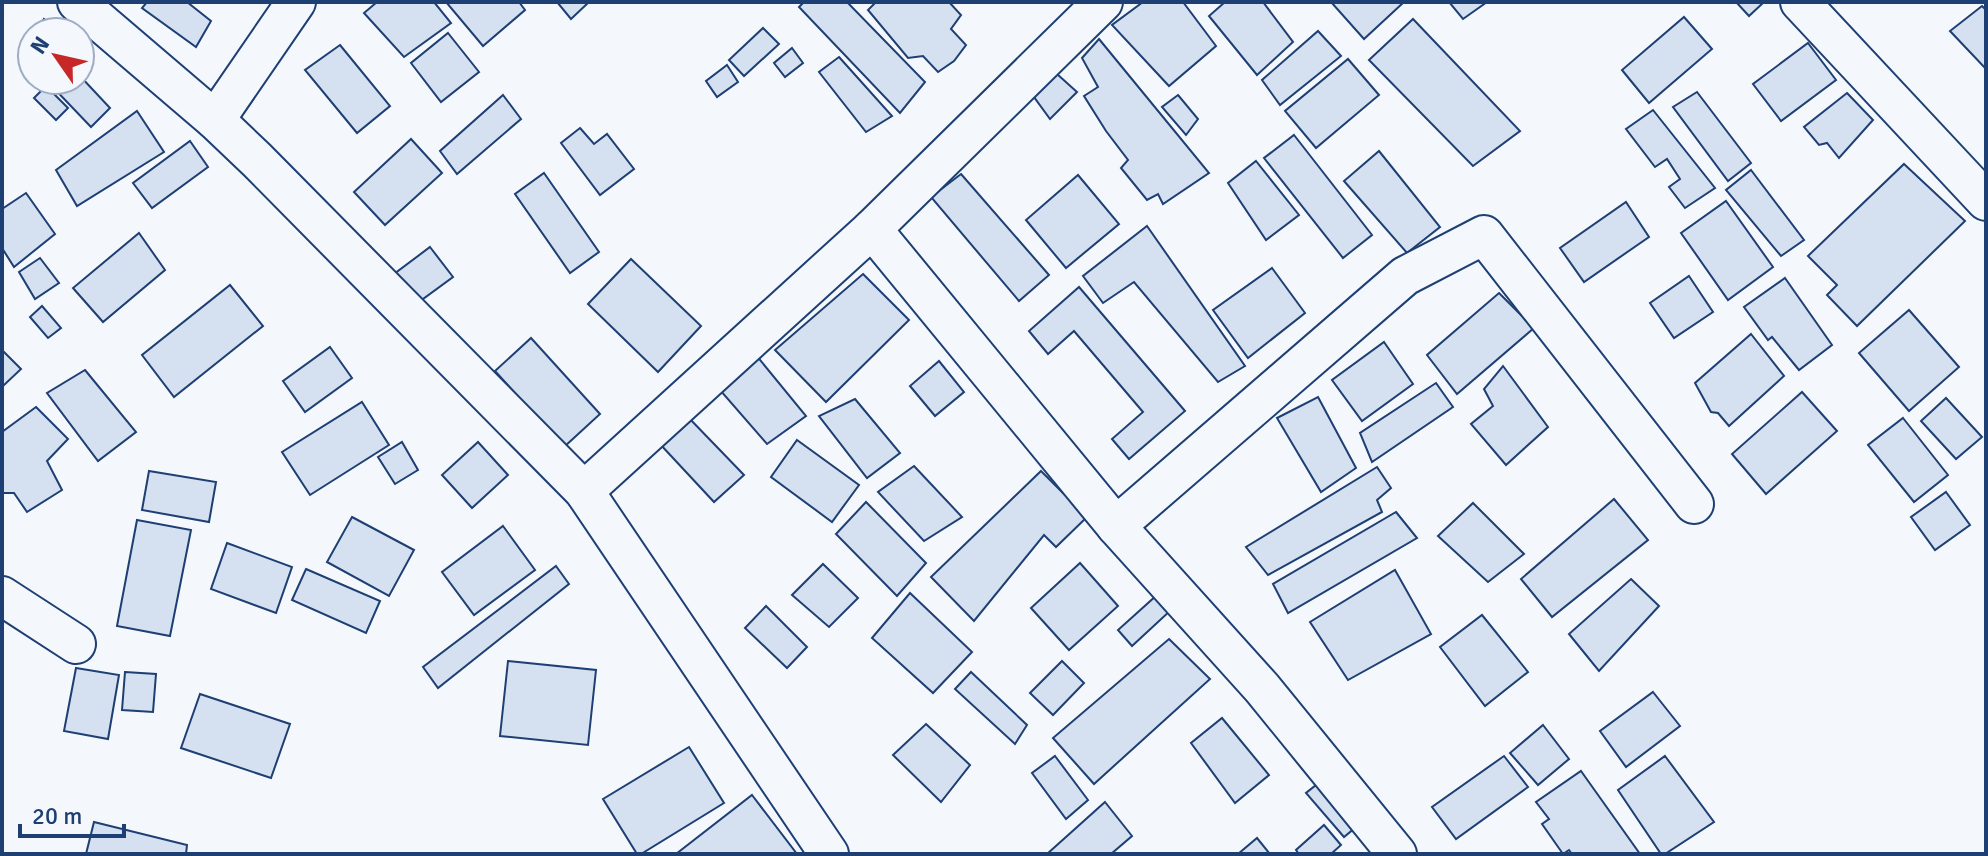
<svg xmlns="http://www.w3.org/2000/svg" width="1988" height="856" font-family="Signika,sans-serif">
<rect width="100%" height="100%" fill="#f4f7fb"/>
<g fill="#d5e0f0" stroke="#1d3f73" stroke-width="2">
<polygon points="147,2 187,2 211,21 196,47 142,8"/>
<polygon points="377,2 434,2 451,23 404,57 364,13"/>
<polygon points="446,2 519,2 525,10 483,46"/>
<polygon points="557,2 589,2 571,19"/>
<polygon points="804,2 847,2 925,82 900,113 799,7"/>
<polygon points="876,2 949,2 961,15 951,29 966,45 954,61 938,72 923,56 908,58 868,10"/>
<polygon points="1143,2 1183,2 1216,46 1169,86 1112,25"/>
<polygon points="1225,2 1263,2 1293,42 1257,75 1209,16"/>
<polygon points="1331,2 1404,2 1364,39"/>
<polygon points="1449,2 1487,2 1463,19"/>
<polygon points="1736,2 1764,2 1749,16"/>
<polygon points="1982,6 1986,10 1986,69 1950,31"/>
<polygon points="1684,17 1712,49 1649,103 1622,70"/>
<polygon points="44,19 65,32 36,32"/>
<polygon points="1413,19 1520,131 1473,166 1369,60"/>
<polygon points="763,28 779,44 744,76 729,60"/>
<polygon points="1318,31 1341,56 1280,105 1262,80"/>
<polygon points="448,33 479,72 441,102 411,63"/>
<polygon points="1099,39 1209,173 1163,204 1158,194 1147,200 1121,168 1128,160 1106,131 1084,96 1098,87 1082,58"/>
<polygon points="1808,43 1836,80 1781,121 1753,84"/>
<polygon points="340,45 390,106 357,133 305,70"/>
<polygon points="792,48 803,63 785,77 774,63"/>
<polygon points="839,57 892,116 866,132 819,72"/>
<polygon points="1348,59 1379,95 1316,148 1285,111"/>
<polygon points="727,65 738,82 717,97 706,81"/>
<polygon points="1057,74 1077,92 1050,119 1034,97"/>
<polygon points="80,76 110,108 91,127 46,80 80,80"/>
<polygon points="46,86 68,108 56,120 34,98"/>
<polygon points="1697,92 1751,163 1728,181 1673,107"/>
<polygon points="1847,93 1873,120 1839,158 1827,143 1819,145 1804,127"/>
<polygon points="503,95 521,119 457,174 440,151"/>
<polygon points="1178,95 1198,119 1186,135 1162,107"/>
<polygon points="1653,110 1715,188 1685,208 1669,187 1680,179 1667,159 1655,167 1626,129"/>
<polygon points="137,111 164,152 77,206 56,170"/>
<polygon points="580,128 594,144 607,134 634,169 600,195 561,143"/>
<polygon points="1294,135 1372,235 1343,258 1264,158"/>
<polygon points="411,139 442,173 385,225 354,192"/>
<polygon points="190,141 208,167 152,208 133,183"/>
<polygon points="1379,151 1440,227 1407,253 1344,181"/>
<polygon points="1256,161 1299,215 1266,240 1228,183"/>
<polygon points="1904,164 1965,221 1857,326 1827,295 1837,285 1808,256"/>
<polygon points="1751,170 1804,240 1781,256 1726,190"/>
<polygon points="544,173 599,252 570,273 515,194"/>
<polygon points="961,174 1049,275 1019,301 931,197"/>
<polygon points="1078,175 1119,224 1066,268 1026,220"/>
<polygon points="26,193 55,234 14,267 2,248 2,209"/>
<polygon points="1726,201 1773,267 1728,300 1681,233"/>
<polygon points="1626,202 1649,237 1584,282 1560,248"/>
<polygon points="1147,226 1245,366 1218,382 1134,282 1103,303 1083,276"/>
<polygon points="139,233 165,270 103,322 73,288"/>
<polygon points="430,247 453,277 412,307 390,277"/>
<polygon points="40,258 59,283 35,299 19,272"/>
<polygon points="631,259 701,326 658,372 588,304"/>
<polygon points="1272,268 1305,313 1248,358 1213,310"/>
<polygon points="863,274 909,320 826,402 775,350"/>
<polygon points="1689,276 1713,312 1674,338 1650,303"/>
<polygon points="1785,278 1832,345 1799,370 1772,337 1768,340 1744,307"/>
<polygon points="230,285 263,326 174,397 142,355"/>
<polygon points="1079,287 1185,411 1129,459 1112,439 1143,412 1074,331 1048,354 1029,331"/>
<polygon points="1499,293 1534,328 1457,394 1427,355"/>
<polygon points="42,306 61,328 48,338 30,317"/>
<polygon points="1909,310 1959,367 1909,411 1859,353"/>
<polygon points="1751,334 1784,376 1729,426 1718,413 1711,412 1695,383"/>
<polygon points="531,338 600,414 564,447 495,371"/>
<polygon points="1384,342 1413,384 1362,421 1332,380"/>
<polygon points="330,347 352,378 305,412 283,381"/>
<polygon points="2,350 21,369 2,387"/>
<polygon points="756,355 806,416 767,444 713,382"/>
<polygon points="939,361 964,392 935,416 910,386"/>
<polygon points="1503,366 1548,427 1506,465 1471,424 1493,406 1484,389"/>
<polygon points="85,370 136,432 98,461 47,393"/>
<polygon points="1436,383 1453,407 1372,462 1360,433"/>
<polygon points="1802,392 1837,431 1766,494 1732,454"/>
<polygon points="1318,397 1356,468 1321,492 1277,418"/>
<polygon points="1946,398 1982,437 1956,459 1921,421"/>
<polygon points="855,399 900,453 867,478 819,416"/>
<polygon points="362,402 389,445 310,495 282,452"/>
<polygon points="36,407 68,439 47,461 62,490 27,512 14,493 2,493 2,432"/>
<polygon points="687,416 744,475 714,502 659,443"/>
<polygon points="1903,418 1948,475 1914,502 1868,445"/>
<polygon points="797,440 859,485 832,522 771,477"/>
<polygon points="402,442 418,470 395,484 378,457"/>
<polygon points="478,442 508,475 472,508 442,475"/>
<polygon points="914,466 962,517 924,541 878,492"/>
<polygon points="1377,467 1391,488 1377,500 1382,512 1268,575 1246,547"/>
<polygon points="149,471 216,482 209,522 142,510"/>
<polygon points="1041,471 1087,517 1056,547 1044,535 974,621 931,577"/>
<polygon points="1946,492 1970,525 1935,550 1911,517"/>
<polygon points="1614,499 1648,540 1552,617 1521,579"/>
<polygon points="866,502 926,563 897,596 836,534"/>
<polygon points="1473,503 1524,554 1488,582 1438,536"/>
<polygon points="1396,512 1417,538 1288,613 1273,584"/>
<polygon points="352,517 414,550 389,596 327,562"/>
<polygon points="137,520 191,530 170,636 117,626"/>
<polygon points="503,526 535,570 474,615 442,572"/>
<polygon points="227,543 292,567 276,613 211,589"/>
<polygon points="1080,563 1118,606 1069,650 1031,608"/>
<polygon points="823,564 858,598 829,627 792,595"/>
<polygon points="556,566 569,584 438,688 423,667"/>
<polygon points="306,569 380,601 366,633 292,600"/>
<polygon points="1395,570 1431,634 1348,680 1310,622"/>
<polygon points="1631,579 1659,606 1599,671 1569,634"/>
<polygon points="910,593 972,652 933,693 872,638"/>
<polygon points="1157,595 1171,610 1132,646 1118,630"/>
<polygon points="766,606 807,647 787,668 745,628"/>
<polygon points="1482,615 1528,672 1485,706 1440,647"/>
<polygon points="1169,639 1210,679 1094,784 1053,738"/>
<polygon points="508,661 596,670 588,745 500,736"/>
<polygon points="1062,661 1084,683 1053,715 1030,693"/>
<polygon points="76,668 119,675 108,739 64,731"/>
<polygon points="125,672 156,674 153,712 122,710"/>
<polygon points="971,672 1027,725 1015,744 955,689"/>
<polygon points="1653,692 1680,726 1626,767 1600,731"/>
<polygon points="200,694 290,724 271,778 181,748"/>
<polygon points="1222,718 1269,775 1235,803 1191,743"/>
<polygon points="926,724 970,765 941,802 893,755"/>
<polygon points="1543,725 1569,759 1538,785 1510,753"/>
<polygon points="689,747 724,803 641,854 637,854 603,799"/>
<polygon points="1055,756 1088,800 1066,819 1032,773"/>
<polygon points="1504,756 1528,787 1456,839 1432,807"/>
<polygon points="1665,756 1714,822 1665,854 1661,854 1618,790"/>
<polygon points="1581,771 1640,854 1572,854 1569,850 1563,854 1542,824 1549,819 1536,802"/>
<polygon points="1325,778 1362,822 1344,837 1306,793"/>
<polygon points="752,795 797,854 676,854"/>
<polygon points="1105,802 1132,836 1111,854 1047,854"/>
<polygon points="94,822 187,845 186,854 86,854"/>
<polygon points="1324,825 1341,845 1331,854 1299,854 1296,850"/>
<polygon points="1257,838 1270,854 1238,854"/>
</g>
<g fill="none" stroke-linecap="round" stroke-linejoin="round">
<defs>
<g id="minor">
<polyline points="77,2 215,120 257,160 584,491 829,854"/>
<polyline points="1800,2 1986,201"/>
<polyline points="215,120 296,2"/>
<polyline points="872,229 1116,526 1262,688 1397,854"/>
<polyline points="584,491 872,229 1103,2"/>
<polyline points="1116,526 1405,276 1484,235 1694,504"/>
<polyline points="2,596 76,644"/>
</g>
</defs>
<use href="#minor" stroke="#1d3f73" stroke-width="42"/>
<use href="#minor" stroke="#f4f7fb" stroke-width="38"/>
</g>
<rect width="1988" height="856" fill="none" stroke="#1d3f73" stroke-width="8"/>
<g transform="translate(56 56) rotate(304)"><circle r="38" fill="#f4f7fb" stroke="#9eadc5" stroke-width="2"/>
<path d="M0-6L14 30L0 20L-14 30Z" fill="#c62828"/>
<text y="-12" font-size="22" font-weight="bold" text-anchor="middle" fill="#1d3f73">N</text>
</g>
<path d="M20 824v12h104v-12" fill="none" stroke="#1d3f73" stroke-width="4"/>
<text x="32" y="824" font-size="24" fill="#1d3f73" stroke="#f4f7fb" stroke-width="6" paint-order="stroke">20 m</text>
</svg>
